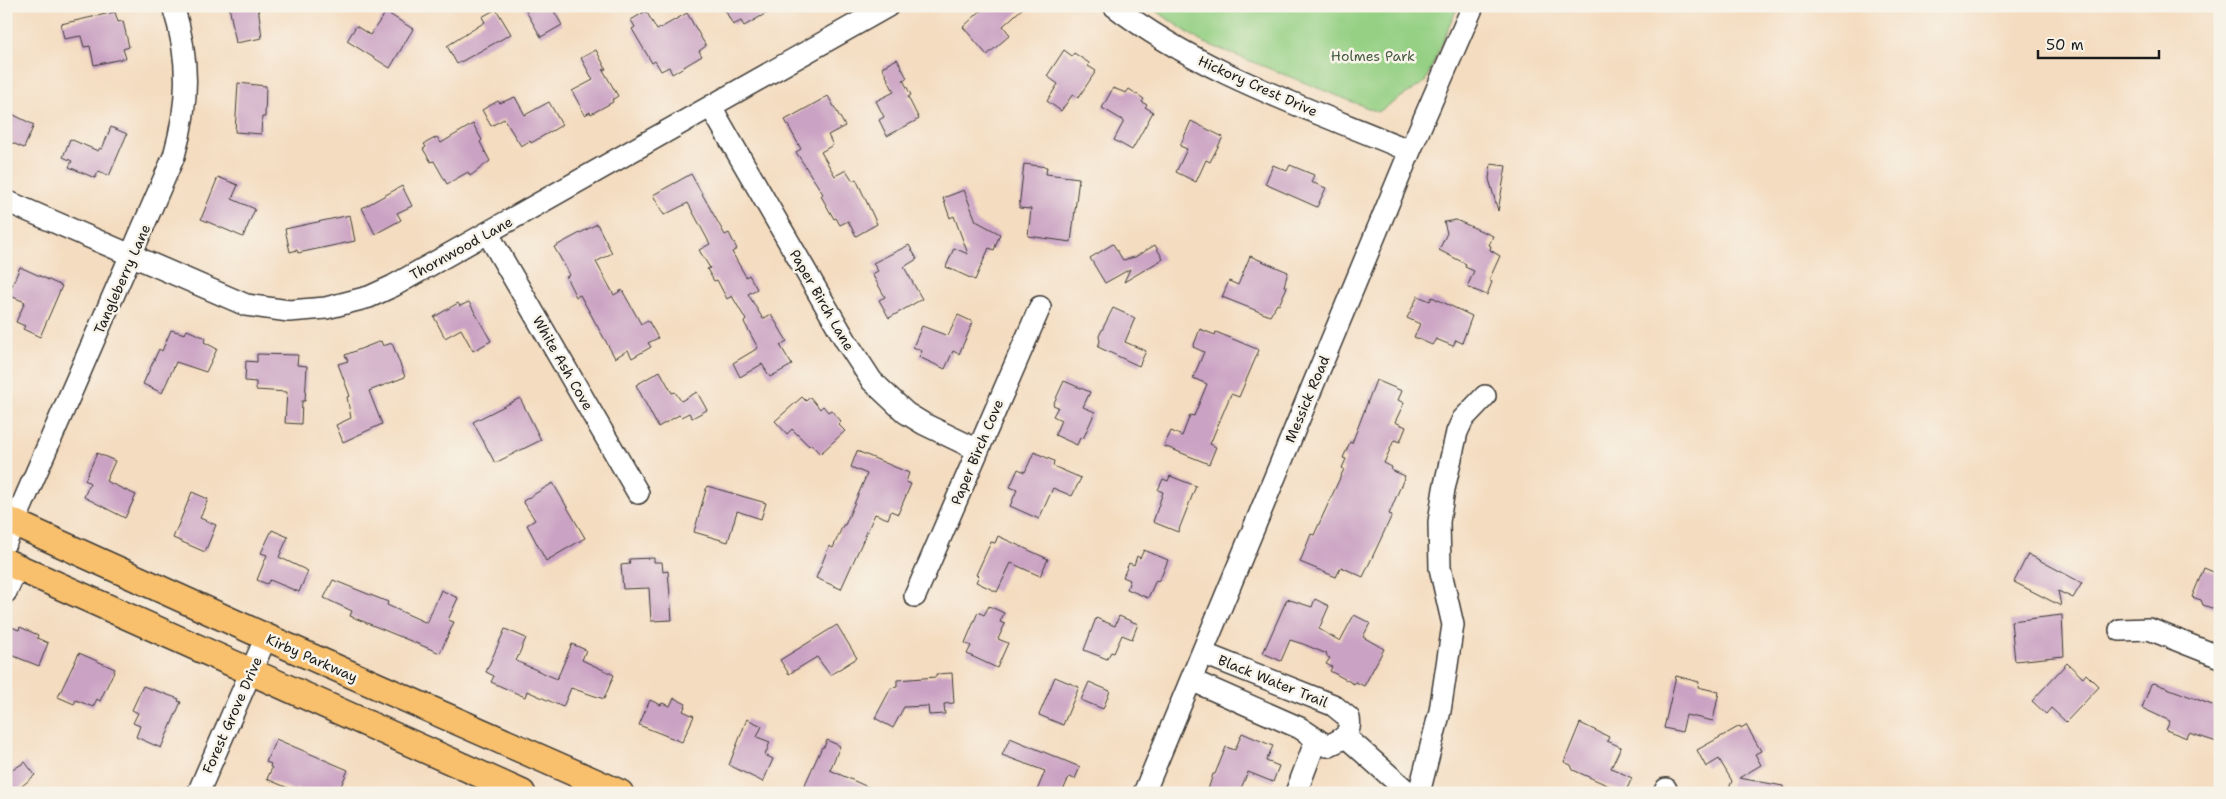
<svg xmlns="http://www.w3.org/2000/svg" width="2226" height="799" font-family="'Shantell Sans',sans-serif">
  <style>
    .green { fill: #95d084; stroke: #587650 }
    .building { fill: #caa2c3 }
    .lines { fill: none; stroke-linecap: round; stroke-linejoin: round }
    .minor-casing { stroke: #3c3935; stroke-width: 24 }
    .major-casing { stroke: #3c3935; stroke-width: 29 }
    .minor { stroke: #fff; stroke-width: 21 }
    .major { stroke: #f8bf6c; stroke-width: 26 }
    .labels { text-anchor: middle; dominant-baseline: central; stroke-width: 5; stroke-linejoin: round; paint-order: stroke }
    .park-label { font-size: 14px; fill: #465b40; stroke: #f7f3e8 }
    .street-label { font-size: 14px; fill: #1c1c1c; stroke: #f7f3e8 }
  </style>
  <rect width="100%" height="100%" fill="#f7f3e8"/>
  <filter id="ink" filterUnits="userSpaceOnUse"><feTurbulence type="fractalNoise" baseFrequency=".02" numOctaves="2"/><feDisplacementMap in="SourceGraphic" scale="10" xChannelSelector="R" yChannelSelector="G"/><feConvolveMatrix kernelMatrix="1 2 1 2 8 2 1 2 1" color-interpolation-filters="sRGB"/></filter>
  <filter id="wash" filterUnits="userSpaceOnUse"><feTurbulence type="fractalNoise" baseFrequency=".0096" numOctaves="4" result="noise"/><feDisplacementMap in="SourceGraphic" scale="20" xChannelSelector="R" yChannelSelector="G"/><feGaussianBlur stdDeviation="1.12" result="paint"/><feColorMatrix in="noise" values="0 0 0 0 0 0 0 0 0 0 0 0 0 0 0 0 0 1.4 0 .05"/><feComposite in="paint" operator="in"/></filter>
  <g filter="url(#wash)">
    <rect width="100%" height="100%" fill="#f4dcc0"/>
    <!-- green -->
    <path class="green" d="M1149,6H1458L1425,82L1378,112L1200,41Z"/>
    <g id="blocks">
      <!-- building -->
      <path class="building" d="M229,6H258L262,38L236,43Z
        M523,6H551L562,25L541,37Z
        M723,6H779L744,26L741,21L733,25Z
        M986,6H1025L1003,26L1010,35L987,55L963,27Z
        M496,9L511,34L457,64L447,46L485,22L482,17Z
        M646,11L657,30L687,13L706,46L699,51L702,56L672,74L669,67L661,71L655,61L652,63L632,29L635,27L631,20Z
        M115,12L118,22L123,21L129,47L123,49L126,58L94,65L90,46L84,47L81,36L64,39L61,24Z
        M386,12L413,29L390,68L347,41L356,26L370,35Z
        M596,50L606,69L603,70L618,96L612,100L613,102L591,114L590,112L585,115L572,91L593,80L581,58Z
        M1064,50L1072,56L1074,53L1089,63L1088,66L1096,71L1078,98L1073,94L1061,111L1047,101L1058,84L1047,76Z
        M897,59L907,78L903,80L911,95L908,97L919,119L887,136L879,120L884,117L876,101L894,92L882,67Z
        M238,83L266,86L265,117H262L261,134L235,132Z
        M1113,88L1126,93L1129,89L1144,99L1142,102L1147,105L1145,107L1153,112L1132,150L1114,140L1124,121L1102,108Z
        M828,96L845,126L828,135L833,145L821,152L835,176L846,170L853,181L856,179L877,224L856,236L848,221L840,225L836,218L834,219L821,196L823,194L796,152L801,149L785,120Z
        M515,97L525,115L549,102L562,125L531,143L530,141L521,146L504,119L491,126L482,110L498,101L500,103Z
        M6,111L34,125L24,148L10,142L6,150Z
        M1191,121L1223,137L1210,162L1206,160L1196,182L1176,172L1187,149L1180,146Z
        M473,124L482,140L480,142L490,161L470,176L468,172L447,184L434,161L431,162L423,149L426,147L424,144L437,137L441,143Z
        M111,127L127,134L109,176L99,171L95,178L69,167L72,161L63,157L70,139L98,151L100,148L102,149Z
        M1024,164L1047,167L1046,174L1079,178L1071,242L1028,236L1031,209L1019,208Z
        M1491,164L1506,166L1498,211L1489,179Z
        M1273,165L1287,171L1290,165L1314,175L1311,182L1326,188L1317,207L1265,184Z
        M691,174L725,235L729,233L737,249L732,252L746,277L749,275L757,289L748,294L763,319L771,314L787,341L780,345L792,365L770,377L762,364L740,377L733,363L758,348L744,322L746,320L732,296L727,299L717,280L714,281L707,269L710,268L699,250L710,244L688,203L664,215L653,195Z
        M218,177L238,185L232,199L255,209L243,237L201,219Z
        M402,186L412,206L397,213L401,220L375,234L362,208Z
        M964,190L976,221L1000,234L994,250L989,248L975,280L946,267L954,248L968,254L954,216L950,218L943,198Z
        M350,215L355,241L298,253L297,250L290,252L285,229Z
        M1456,220L1493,236L1489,245L1491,246L1490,250L1500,256L1489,280L1492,282L1487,295L1467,287L1474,271L1465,267L1466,264L1439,250L1447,233L1444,222Z
        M597,224L612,253L596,262L614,295L622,290L641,324L648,320L658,338L648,343L651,347L632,358L628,350L615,358L580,295L576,297L566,277L570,275L554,247Z
        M1113,244L1123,260L1135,257L1155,245L1163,259L1124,282L1130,269L1105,283L1090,258Z
        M909,245L917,259L904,267L922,299L889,318L879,300L885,297L872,274L878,271L873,263Z
        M1250,256L1288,272L1284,286L1287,287L1279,305L1277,304L1270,316L1222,297L1229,281L1238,285Z
        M20,267L62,286L40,337L23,329L25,326L16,322L25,302L8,295Z
        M1418,296L1430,301L1432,297L1472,316L1462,343L1456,340L1453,346L1436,339L1432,345L1414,337L1420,324L1407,318Z
        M469,302L491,341L473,351L461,329L445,338L434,317L458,303L460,306Z
        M1113,308L1135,318L1125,342L1146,351L1139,366L1098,347L1100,341L1099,336Z
        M958,315L973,322L959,354L953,351L945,369L919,357L922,351L913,347L922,326L948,336Z
        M1200,329L1215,335L1216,332L1259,350L1239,397L1231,394L1210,444L1216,447L1209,464L1164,446L1171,431L1182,436L1190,415L1194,416L1207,384L1193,378L1204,352L1193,347Z
        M171,330L185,334L187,330L206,338L204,342L217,349L206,372L176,362L162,393L143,384L159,349L162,351Z
        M381,341L383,346L392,343L405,377L369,391L382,424L343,442L336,425L351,418L347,397L350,396L338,364L348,361L345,355Z
        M257,354L298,355L297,365L307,366L305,401H302L301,424L285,423L287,392L256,390V382L245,381L246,361L257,362Z
        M660,371L672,393L675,392L681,401L697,392L707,410L692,418L689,413L681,417L679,415L658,427L636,385Z
        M1376,380L1402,391L1398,400L1404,403L1395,422L1406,427L1400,442L1394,440L1384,463L1392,467L1391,470L1405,476L1389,514L1392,515L1363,577L1341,567L1336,577L1300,562L1311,534L1314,535L1344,469L1342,468L1346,459L1343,458L1350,442L1352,443Z
        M1064,381L1090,392L1083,407L1095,412L1083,439L1080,438L1077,445L1055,435L1061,420L1053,416L1058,407L1053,405Z
        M802,397L806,401L810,397L820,409L823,406L828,412L831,410L841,421L838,424L845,431L820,454L811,444L809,446L792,429L787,434L775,421Z
        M520,398L541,440L495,463L473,422Z
        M857,451L909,473L906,482L911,484L898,514L891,511L888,519L875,514L841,589L816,578L829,546L833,548L843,525H845L867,474L851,467Z
        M1034,452L1054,461L1053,466L1081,478L1072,496L1053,488L1039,519L1010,506L1017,490L1010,487L1018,469L1025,472Z
        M97,453L115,461L106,481L136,495L125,518L84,497L90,483L85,480Z
        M1170,476L1196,486L1178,532L1153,522L1163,492L1158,490L1163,479L1168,481Z
        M553,483L585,538L546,561L527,525L535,520L523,501Z
        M707,486L766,503L761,519L737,511L728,542L694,532Z
        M192,492L208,499L200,518L216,525L205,552L173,538Z
        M272,530L288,537L279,557L308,571L299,592L270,580L267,584L257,580L267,555L261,553Z
        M998,536L1048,559L1040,576L1011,563L997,592L976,582L979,576L976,575L991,542L995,543Z
        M1144,550L1168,560L1162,575L1158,581L1156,580L1148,598L1127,589L1130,580L1123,577L1129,563L1134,565L1137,556L1140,558Z
        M2028,554L2082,583L2073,598L2058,591L2061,606L2014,582Z
        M654,558V562H662L663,572L668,571L672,620L651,621L649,588L623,589L621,565L630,564L629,559Z
        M2204,568L2218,574L2215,584L2220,586V611L2203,605L2201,600L2192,597Z
        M333,580L388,602L387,605L427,623L441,590L458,598L448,620L454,622L440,653L350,616L352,611L324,598Z
        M1287,599L1312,607L1315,599L1329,606L1319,629L1340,641L1354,615L1370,623L1363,637L1384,649L1364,686L1356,682L1354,684L1330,671L1332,667L1326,664L1330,658L1326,656L1327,654L1303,644L1290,640L1281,661L1263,653Z
        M989,606L1004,613L1000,622L1005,624L998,639L1008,643L997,668L967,654L971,646L965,643L978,612L984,615Z
        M2062,615L2064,656L2015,661L2011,621Z
        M1119,616L1138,624L1132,639L1122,635L1114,653L1111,652L1107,659L1084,650L1096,618L1115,626Z
        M6,625L19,630L20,627L38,635L37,638L48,643L39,666L6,653Z
        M837,625L857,658L830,675L817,657L789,674L780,660Z
        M505,629L526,638L516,661L557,679L572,644L586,650L582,660L614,675L604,699L571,688L563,707L527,691L525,697L491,682L494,676L486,672Z
        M79,653L115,669L100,701L97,699L93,707L76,700L74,704L58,697Z
        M2067,663L2083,678L2086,674L2099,687L2066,722L2051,708L2046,714L2032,701Z
        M952,673L954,703L944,704L945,714L929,715L928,706L904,707L893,728L875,718L891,688L897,687V680L936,677V674Z
        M1676,676L1699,682L1698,687L1719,692L1713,721L1686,715L1682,732L1664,728Z
        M1055,677L1079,687L1063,725L1039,715Z
        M1089,682L1110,691L1103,709L1081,700Z
        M2154,683L2220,708V743L2189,733L2187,738L2166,730L2170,721L2142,708L2151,684Z
        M143,686L179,699L178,701L181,702L161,748L136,737L140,726L133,723L138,713L132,710Z
        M674,698L686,704L683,711L694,716L682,742L639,725L650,700L661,705L662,703L670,706Z
        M747,719L762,726L757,737L770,742L765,755L773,759L763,782L729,765Z
        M1580,723L1609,737L1607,741L1621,747L1611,768L1632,778L1625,793L1573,770L1571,765L1564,762Z
        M1746,725L1761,751L1755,754L1761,765L1739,778L1783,786V793H1727L1732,781L1719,759L1706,767L1697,750L1740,726L1741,728Z
        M1242,733L1273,746L1266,761L1279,766L1273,782L1248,772L1239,793H1207L1213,774H1215L1226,747L1235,750Z
        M1010,738L1080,767L1075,779L1069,777L1062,793H1036L1045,771L1002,755Z
        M276,739L348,770L338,793H319L310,789L308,793L296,788L295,791L267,779L272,768L270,767L271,764L266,762Z
        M827,740L840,746L830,770L881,793H801L822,747H824Z
        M25,762L35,775L14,793H6V774Z"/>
    </g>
  </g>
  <g filter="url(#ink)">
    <use href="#blocks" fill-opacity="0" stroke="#3c3935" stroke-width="1"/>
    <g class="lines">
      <!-- minor casing -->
      <g class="minor-casing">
        <path id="minor" d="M1114,6C1201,73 1310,109 1410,151
          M711,107L846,341L872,381L906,413L924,424L978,450
          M6,201L246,305L289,311L326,308L369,297L393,286L888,6
          M488,234L638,493
          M6,542L174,156C189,103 190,59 173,6
          M6,592L17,568
          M915,596L1040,307
          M2120,630L2149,629L2220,657
          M1191,680L1300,728L1327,746C1342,740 1352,735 1349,718L1333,705L1202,653
          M1346,737L1409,793
          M198,793L266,637
          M1144,793L1410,151L1473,6
          M1296,793L1316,740
          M1419,793L1440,711L1453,625L1440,568L1439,522L1444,489L1457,432L1463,419L1485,396
          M1664,793L1666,789"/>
      </g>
      <!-- major casing -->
      <g class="major-casing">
        <path id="major" d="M6,519L266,637L620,793
          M6,562L522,793"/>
      </g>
      <!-- minor -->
      <use href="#minor" class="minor"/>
      <!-- major -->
      <use href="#major" class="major"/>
    </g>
  </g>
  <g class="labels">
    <!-- park labels -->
    <g class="park-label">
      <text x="1373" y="56">Holmes Park</text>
    </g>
    <!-- street labels -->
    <g class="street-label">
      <text transform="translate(1258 86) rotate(24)">Hickory Crest Drive</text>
      <text transform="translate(461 248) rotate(-29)">Thornwood Lane</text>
      <text transform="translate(122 279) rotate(-66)">Tangleberry Lane</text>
      <text transform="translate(822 300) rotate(60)">Paper Birch Lane</text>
      <text transform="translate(563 363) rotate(60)">White Ash Cove</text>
      <text transform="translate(1307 399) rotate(-67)">Messick Road</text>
      <text transform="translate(977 452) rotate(-67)">Paper Birch Cove</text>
      <text transform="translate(312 658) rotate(24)">Kirby Parkway</text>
      <text transform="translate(1273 681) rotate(22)">Black Water Trail</text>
      <text transform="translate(232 715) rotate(-66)">Forest Grove Drive</text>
    </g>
  </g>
  <!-- margin -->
  <rect width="2226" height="799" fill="none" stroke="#f7f3e8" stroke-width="25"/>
  <!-- scale -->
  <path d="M2038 50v8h121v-8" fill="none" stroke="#1c1c1c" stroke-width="2.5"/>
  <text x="2046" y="50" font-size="15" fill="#1c1c1c" stroke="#f7f3e8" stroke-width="4" paint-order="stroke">50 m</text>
</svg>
